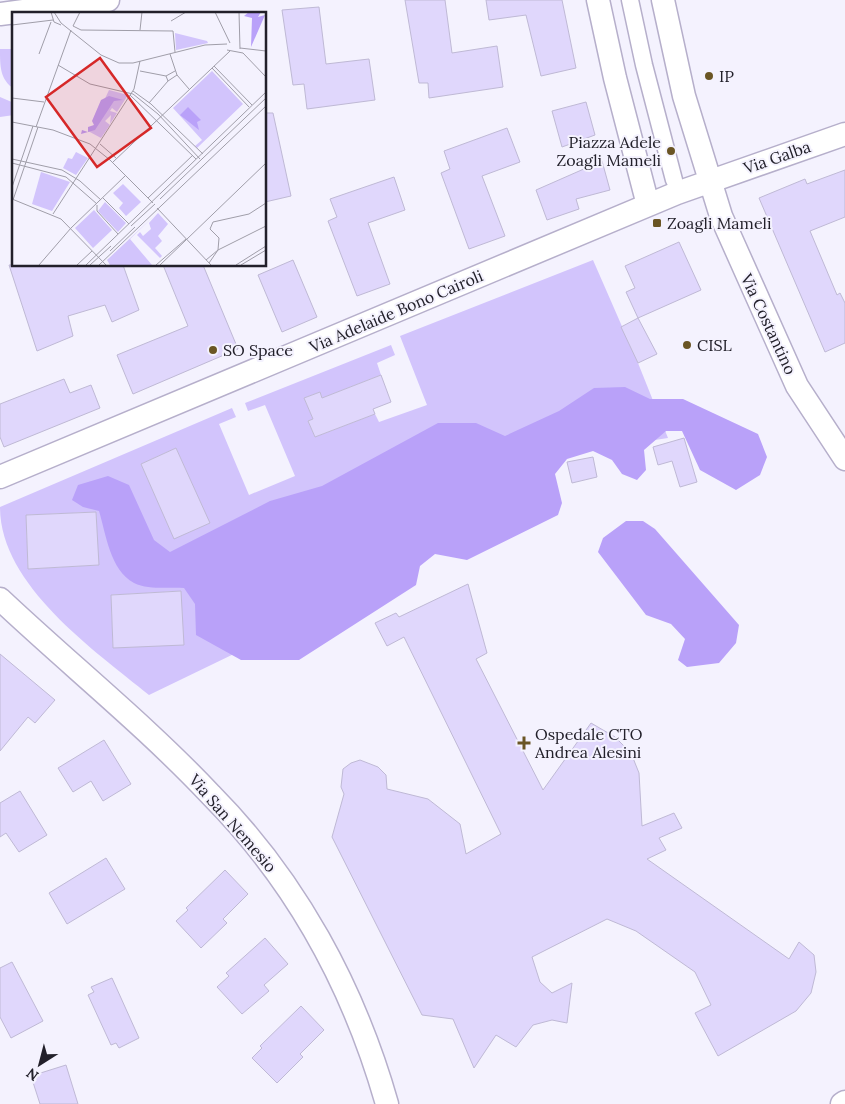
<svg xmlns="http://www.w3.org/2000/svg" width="845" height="1104" font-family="Lora,serif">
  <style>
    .green { fill: #d2c4fc; fill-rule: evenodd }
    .forest { fill: #b9a1f9 }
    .building { fill: #e0d7fc; stroke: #bfb9d5 }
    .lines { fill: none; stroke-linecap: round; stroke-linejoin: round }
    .pedestrian-casing { stroke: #b6afcb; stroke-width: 19 }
    .minor-casing { stroke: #b6afcb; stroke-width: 25 }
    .pedestrian { stroke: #fff; stroke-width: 16 }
    .minor { stroke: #fff; stroke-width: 22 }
    .poi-dot { fill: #6a5524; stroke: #f4f2fe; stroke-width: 2 }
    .labels { text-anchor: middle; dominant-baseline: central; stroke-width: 4; stroke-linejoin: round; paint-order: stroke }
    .poi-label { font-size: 16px; fill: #22202a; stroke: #f4f2fe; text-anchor: start }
    .street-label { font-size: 16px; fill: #22202a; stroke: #f4f2fe }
    .inset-road { fill: none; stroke: #a09ea9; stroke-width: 1 }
    .view { fill: #d62828; fill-opacity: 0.15; stroke: #d62828; stroke-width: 2.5 }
    .inset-edge { fill: none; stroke: #22202a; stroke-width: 2.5 }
  </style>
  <rect width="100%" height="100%" fill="#f4f2fe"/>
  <!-- green -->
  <path class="green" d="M0,49H12L14,89C0,79 0,67 0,49Z
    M0,97L14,103V115L0,117Z
    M593,260L638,363L668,438L456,470L312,616L149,695C94,650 0,585 0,507L232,408L236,417L219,424L249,495L295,476L265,405L248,411L245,403L391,345L395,355L377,363L381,375L322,398L320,392L304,398L313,419L308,421L315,437L375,414L379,422L427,405L400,336ZM176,448L209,523L174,538L141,464ZM96,512L98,565L28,569L26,515ZM181,591L113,648L111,595Z"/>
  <!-- forest -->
  <path class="forest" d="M625,387L650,399H683L758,434L767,457L760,475L736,490L700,470L682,431H666L644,450L646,470L637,480L622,474L612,460L593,451L567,459L555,474L562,503L558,515L467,560L435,554L420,566L416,585L299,660H241L196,635L195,604L184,588C168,587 148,590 134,583C110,570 106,534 99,511L83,507L72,500L78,485L108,476L129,485L154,540L170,552L270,501L322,486L438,423H476L505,436L559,411L594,388Z
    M626,521H643L655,529L739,625L736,643L719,663L687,667L678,660L685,639L671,624L646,615L598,552L603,538Z"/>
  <!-- building -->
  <path class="building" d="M405,0H445L452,53L497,46L503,87L429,98L428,83H419Z
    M486,0H562L576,68L541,76L526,15L489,20Z
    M319,7L326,64L369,59L375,100L307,109L304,84L293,85L282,10Z
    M586,102L595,135L562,147L552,111Z
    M265,113H273L291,196L265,202Z
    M507,128L520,162L482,176L505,236L469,249L441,173L450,169L444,151Z
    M602,161L610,190L576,199L579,209L547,220L536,190Z
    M845,170V217L810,231L837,295L840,293L845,303V343L825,352L759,198L805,179L807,184Z
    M394,177L405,210L368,223L390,284L357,296L328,221L337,217L330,199Z
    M679,242L701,290L638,318L626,292L635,288L625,266Z
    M293,260L317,317L282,332L258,275Z
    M9,265H123L139,310L112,322L105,305L68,316L73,336L37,351Z
    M163,265H203L238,349L133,394L117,355L188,326Z
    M638,318L657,354L638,363L621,327Z
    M381,375L391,402L373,409L375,414L315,437L308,421L313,419L304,398L320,392L322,398Z
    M64,379L70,393L91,385L100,408L4,447L0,437V404Z
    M684,438L697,482L680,487L672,461L658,465L653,447Z
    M176,448L210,523L174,539L141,464Z
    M593,457L597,477L572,483L567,462Z
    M96,512L99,565L28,569L26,515Z
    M468,584L487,653L476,659L543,790L591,723L615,737L631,753L639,773L642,826L674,813L682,828L659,838L666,850L647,859L789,959L799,942L814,955L816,972L811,993L796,1011L718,1056L695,1013L711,1005L695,972L636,931L607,919L532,957L540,982L552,993L572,983L567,1023L552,1020L533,1025L516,1047L496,1035L474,1068L453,1019L422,1015L332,837L344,794L341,787L343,769L351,763L360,760L378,767L386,775L387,789L428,799L460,824L466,854L501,834L404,637L387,646L375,623L396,613L399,617Z
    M181,591L184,645L113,648L111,595Z
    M0,654L55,700L35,723L28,717L0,751Z
    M104,740L131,784L103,801L91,781L73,792L58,768Z
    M20,791L47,835L19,852L6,833L0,837V803Z
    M106,858L125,889L67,924L49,893Z
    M225,870L248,894L223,919L227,923L201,948L176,921L188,910L186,908Z
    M265,938L288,964L264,985L269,991L242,1014L217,987L229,976L226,973Z
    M12,962L43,1021L11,1038L0,1017V968Z
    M112,978L139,1038L119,1048L116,1043L111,1045L88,995L94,992L91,987Z
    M301,1006L324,1030L300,1054L303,1057L277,1083L252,1058L262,1048L260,1046Z
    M66,1065L78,1104H40L31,1076Z"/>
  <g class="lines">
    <!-- pedestrian casing -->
    <g class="pedestrian-casing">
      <path id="pedestrian" d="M630,0L644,65L674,180"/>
    </g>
    <!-- minor casing -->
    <g class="minor-casing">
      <path id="minor" d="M598,0L615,78L648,205
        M663,0L684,96L721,216L797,386L845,459
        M0,14L108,0
        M0,477L677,193L845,134
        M0,599C70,665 145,725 211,795C296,881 354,988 387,1104
        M842,1104L845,1102"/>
    </g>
    <!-- pedestrian -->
    <use href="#pedestrian" class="pedestrian"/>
    <!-- minor -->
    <use href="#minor" class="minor"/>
  </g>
  <!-- markers -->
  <g class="poi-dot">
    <circle cx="709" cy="76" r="5"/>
    <circle cx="671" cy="151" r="5"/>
    <rect x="652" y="218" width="10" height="10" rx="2.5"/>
    <circle cx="687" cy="345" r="5"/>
    <circle cx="213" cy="350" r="5"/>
    <path d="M521.5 735.5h5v5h5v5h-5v5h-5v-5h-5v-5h5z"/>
  </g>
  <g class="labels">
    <!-- poi labels -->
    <g class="poi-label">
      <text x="719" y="76">IP</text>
      <text x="661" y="142" text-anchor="end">Piazza Adele<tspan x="661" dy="18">Zoagli Mameli</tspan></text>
      <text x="667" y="223">Zoagli Mameli</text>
      <text x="697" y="345">CISL</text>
      <text x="223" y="350">SO Space</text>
      <text x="535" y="734">Ospedale CTO<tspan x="535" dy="18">Andrea Alesini</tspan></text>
    </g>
    <!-- street labels -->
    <g class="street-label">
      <text transform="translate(777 157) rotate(-19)">Via Galba</text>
      <text transform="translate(396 311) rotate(-23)">Via Adelaide Bono Cairoli</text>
      <text transform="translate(769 324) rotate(65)">Via Costantino</text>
      <text transform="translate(233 823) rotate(49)">Via San Nemesio</text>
    </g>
  </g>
  <!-- overview -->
  <g transform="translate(12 12)">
    <rect width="254" height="254" fill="#f4f2fe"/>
    <path d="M163,21L195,29L196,31L164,38ZM200,59L231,92L185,136L183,134L190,128L161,96ZM97,78L116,83L105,100L100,96L98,99L105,101L98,112L99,103L93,109L98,113L89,126L76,119L88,107L91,91ZM64,140L76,146L64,163L51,156L56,146L60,147ZM29,160L58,170L40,199L20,192ZM111,172L129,190L114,204L107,196L111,191L101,181ZM93,190L114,211L106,220L86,199ZM82,198L100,218L81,236L63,216ZM146,201L156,212L146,224L150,229L143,236L150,244L148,246L125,223L128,220L131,224L139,217L137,211ZM143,203L118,227L140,253H98L95,248Z" fill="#d2c4fc"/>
    <path d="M237,0H249L246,5L253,3L239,35L240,6L232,4ZM97,84L111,88L102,89L83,118L69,122L70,118L76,120V115L82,113L80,109L89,88ZM176,95L189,108L185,110L187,118L168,103Z" fill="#b9a1f9"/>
    <path class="inset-road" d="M39,0L42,10L49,13M42,0L49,11L89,43L107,51H121L193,33L215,32M68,0L61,14L69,18L161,19L163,40M203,0L218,31M227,0L228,37M159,9L174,0M0,13L41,8M128,18L130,0M228,36L254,39M215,38L231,41L254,65M27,42L39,10M158,42L165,63L177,77M46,53L78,72L121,82L146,102L188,147M202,54L240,93M200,56L237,95M128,59L154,64M163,59L154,64L156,69L165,63M121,79L139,92L191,142M118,83L184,147M0,86L32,90M137,91L156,69M0,110L41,118L78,132L98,148L141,191M24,115L59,18M88,132L104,146M0,147L50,158L68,169L89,188M101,150L218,39M0,151L54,165L85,192M0,175L21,114M91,186L117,212M136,186L181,143M0,187L49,207L94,253M148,187L254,86M1,188L26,115M85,193V199L106,222M145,196L199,253M41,202L122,77L128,49M201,210L198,217L207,226L206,238L254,214M201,210L237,202L254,191M119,214L143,192M98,239L123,215M194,248L206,238L197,251M27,253L59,216L113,164M65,253L80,239M74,253L254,80M78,253L99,234M87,253L254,94M144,253L174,227M148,253L254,151M224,253L254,234M229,253L254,238"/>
    <path class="view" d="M88,46L139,116L85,155L34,85Z"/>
    <rect width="254" height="254" class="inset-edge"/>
  </g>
  <!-- north arrow -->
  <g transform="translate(40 1064) rotate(216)" stroke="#f4f2fe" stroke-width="4" paint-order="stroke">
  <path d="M0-4L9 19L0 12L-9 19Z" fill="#22202a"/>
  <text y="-8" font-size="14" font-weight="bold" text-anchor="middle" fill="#22202a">N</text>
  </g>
</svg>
